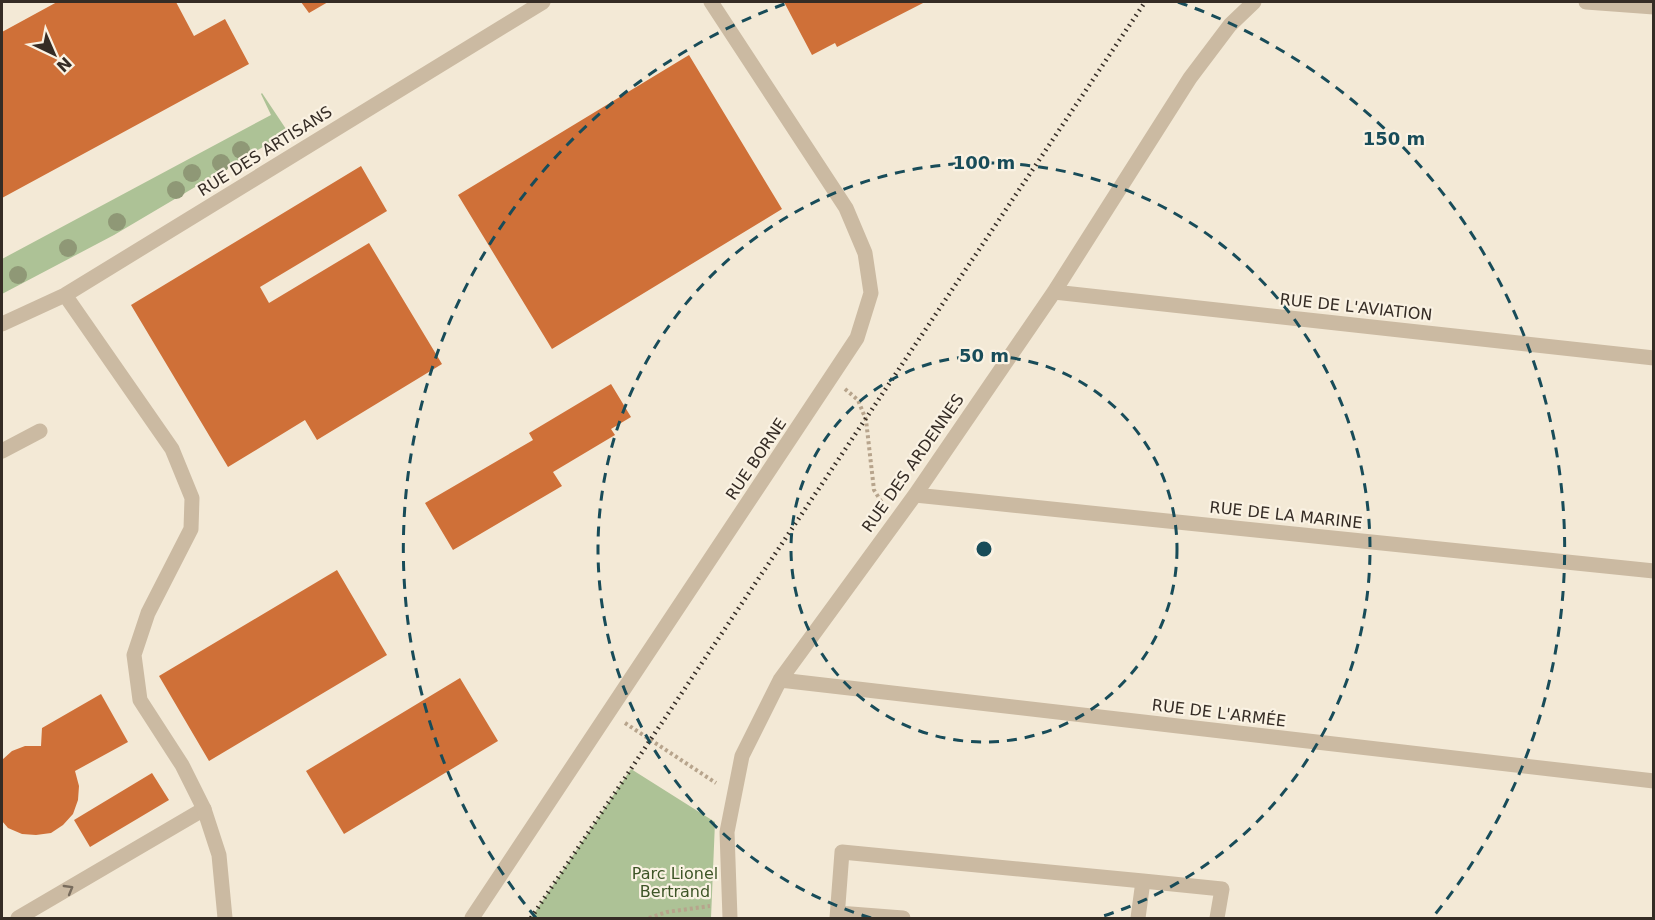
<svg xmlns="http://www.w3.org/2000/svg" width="1655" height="920" font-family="'DejaVu Sans',sans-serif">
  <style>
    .green { fill: #adc296 }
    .building { fill: #cf7038 }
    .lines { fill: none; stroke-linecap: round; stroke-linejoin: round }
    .path { stroke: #b7a48c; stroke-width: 4; stroke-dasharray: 3 3; stroke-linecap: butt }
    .service { stroke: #cbbaa2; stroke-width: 15 }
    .minor { stroke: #cbbaa2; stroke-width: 15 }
    .rail { stroke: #352c25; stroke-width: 4.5; stroke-dasharray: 1.5 4.5; stroke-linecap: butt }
    .tree { fill: #8f9876 }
    .oneway { stroke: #786c5d }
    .ring { fill: none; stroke: #184c59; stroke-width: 3; stroke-dasharray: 10 8 }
    .labels { text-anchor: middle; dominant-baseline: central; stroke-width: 4.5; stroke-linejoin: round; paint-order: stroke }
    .street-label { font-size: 16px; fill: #352c25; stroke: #faf2e3 }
    .park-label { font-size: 16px; fill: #3e5527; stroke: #faf2e3 }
    .centre { fill: #184c59; stroke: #faf2e3; stroke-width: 3 }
    .ring-label { font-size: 18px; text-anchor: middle; font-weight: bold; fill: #184c59; stroke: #faf2e3; stroke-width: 4.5; stroke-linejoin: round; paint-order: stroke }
  </style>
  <rect width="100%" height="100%" fill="#f3e9d6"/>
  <!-- green -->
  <path class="green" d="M262,93L288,132L114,235L2,294V259L271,115L261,94Z
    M631,769L715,822L711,918H531Z"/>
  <!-- building -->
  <path class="building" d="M57,2H176L194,36L225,19L249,64L2,198V32Z
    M301,2H328L309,13Z
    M784,2H925L837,47L835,43L812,55Z
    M689,55L782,209L552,349L458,195Z
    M361,166L387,211L260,287L269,303L369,243L442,364L317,440L305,420L228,467L131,305Z
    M611,384L631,417L611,429L615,435L553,472L562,486L453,550L425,503L533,440L529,433Z
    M337,570L387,655L209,761L159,676Z
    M460,678L498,741L344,834L306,771Z
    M101,694L128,742L75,771L79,786L78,800L73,814L63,825L51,833L36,835L22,834L8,828L2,821V760L12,751L25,746H41L42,728Z
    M152,773L169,800L90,847L74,820Z"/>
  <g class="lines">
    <!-- path -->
    <path class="path" d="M845,389L858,400L866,420L874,490L884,506
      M625,723L716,783
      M649,918L667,912L710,906"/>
    <!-- service -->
    <path class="service" d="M2,451L40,431
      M1143,881L1222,889L1217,918
      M838,913L903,918
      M18,918L204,809
      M837,918L842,852L1143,881L1138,918"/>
    <!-- minor -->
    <path class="minor" d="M1586,2L1654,7
      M1054,292L1654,358
      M65,295L172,449L192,498L191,529L148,613L134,655L140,700L182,765L204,809L219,855L225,918
      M2,324L65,295L543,2
      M915,495L1654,571
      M780,680L1654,781
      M472,918L857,338L871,293L865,253L846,208L711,2
      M730,918L727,832L742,756L780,680L915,495L1054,292L1190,78L1230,25L1254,2"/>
    <!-- rail -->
    <path class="rail" d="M531,918L1145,2"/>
  </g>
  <!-- trees -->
  <g class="tree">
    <circle cx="241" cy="150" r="9"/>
    <circle cx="221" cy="163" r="9"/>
    <circle cx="192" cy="173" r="9"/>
    <circle cx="176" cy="190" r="9"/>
    <circle cx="117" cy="222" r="9"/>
    <circle cx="68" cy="248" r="9"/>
    <circle cx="18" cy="275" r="9"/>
  </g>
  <!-- one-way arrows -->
  <defs><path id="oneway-chevron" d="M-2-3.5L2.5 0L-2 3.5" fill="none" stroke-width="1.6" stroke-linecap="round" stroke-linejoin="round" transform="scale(1.5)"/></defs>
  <use class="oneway" href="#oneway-chevron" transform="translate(69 889) rotate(-30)"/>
  <!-- distance rings -->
  <g class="ring">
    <circle cx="984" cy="549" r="193"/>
    <path d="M871 918A386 386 0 1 1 1097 918"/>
    <path d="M536 918A580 580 0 0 1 790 2M1178 2A580 580 0 0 1 1432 918"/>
  </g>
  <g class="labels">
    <!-- street labels -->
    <g class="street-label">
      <text transform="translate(265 151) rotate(-32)">RUE DES ARTISANS</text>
      <text transform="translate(1356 307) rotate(6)">RUE DE L'AVIATION</text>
      <text transform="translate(756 459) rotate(-56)">RUE BORNE</text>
      <text transform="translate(913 463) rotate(-55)">RUE DES ARDENNES</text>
      <text transform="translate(1286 515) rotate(6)">RUE DE LA MARINE</text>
      <text transform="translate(1219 713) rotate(7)">RUE DE L'ARMÉE</text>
    </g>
    <!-- park labels -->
    <g class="park-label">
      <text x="675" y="873">Parc Lionel<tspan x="675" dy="18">Bertrand</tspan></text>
    </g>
  </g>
  <circle cx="984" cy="549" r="9" class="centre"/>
  <g class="ring-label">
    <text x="1394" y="145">150 m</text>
    <text x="984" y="169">100 m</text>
    <text x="984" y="362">50 m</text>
  </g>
  <!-- border -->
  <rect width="1655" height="920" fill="none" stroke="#352c25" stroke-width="6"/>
  <!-- north arrow -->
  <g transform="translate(54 54) rotate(136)" stroke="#faf2e3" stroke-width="4.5" paint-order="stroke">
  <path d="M0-4.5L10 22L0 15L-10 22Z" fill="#352c25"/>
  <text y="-9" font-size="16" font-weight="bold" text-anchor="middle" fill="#352c25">N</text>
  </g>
</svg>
